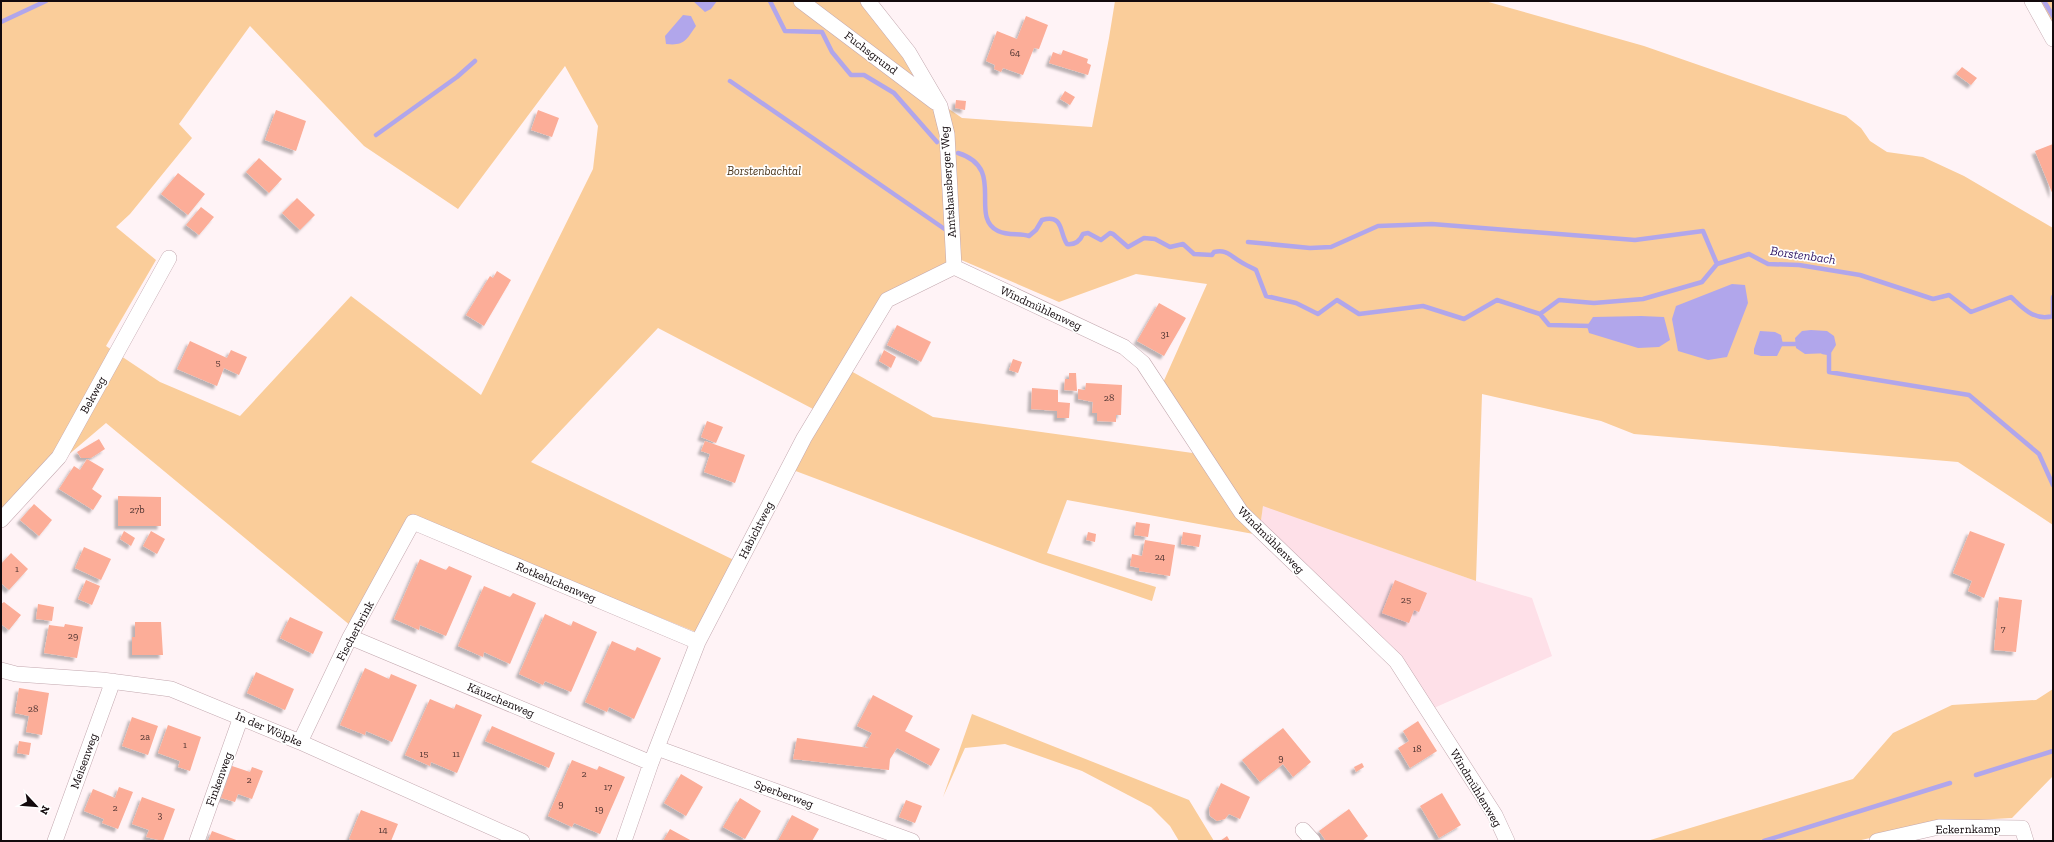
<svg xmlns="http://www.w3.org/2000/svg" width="2054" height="842" font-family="'Zilla Slab',serif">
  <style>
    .built { fill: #fee0e8 }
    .green { fill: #facd9a; fill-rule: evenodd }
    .water { fill: #b1a6eb }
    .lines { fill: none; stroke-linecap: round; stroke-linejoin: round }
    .stream { stroke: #b1a6eb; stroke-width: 4.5 }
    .building { fill: #fcad98; filter: url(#shadow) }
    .minor-casing { stroke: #c3a8af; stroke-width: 16 }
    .minor { stroke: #fff; stroke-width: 15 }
    .labels { text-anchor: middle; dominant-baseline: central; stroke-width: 3.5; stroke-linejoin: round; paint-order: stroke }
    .number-label { font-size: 10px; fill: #4d3330 }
    .street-label { font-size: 12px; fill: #130a0d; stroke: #fff }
    .park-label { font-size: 12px; font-style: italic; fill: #4a3419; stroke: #fff }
    .water-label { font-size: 13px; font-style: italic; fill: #311867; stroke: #fff }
  </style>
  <defs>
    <filter id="shadow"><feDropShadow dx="-3.5" dy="3.5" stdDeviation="1" flood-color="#0004"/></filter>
  </defs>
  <rect width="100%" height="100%" fill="#fff3f6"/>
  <!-- built -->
  <path class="built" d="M1263,505L1476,581L1532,598L1552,656L1427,711L1392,663L1259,535Z"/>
  <!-- green -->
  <path class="green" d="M1,1H862L936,100L962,118L1092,127L1109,38L1115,1H1485L1644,46L1846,116L1861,128L1870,141L1887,152L1923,157L1964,176L2053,228V525L1958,462L1634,434L1601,421L1482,394L1476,581L1263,506L1259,535L1067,500L1047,553L1156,587L1152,601L1040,563L785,467L815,410L658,328L531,462L736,561L698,633L414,517L351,626L106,423L1,512ZM250,26L364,146L458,209L565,66L598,126L593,169L481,395L351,296L240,416L160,382L106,346L156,260L116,227L130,214L192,138L179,124ZM959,259L1059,302L1136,274L1207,284L1162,385L1207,455L933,417L842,366L882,294Z
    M2029,1H2053V43Z
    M2053,689V776L2012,818L1940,822L1857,841H1647L1853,779L1893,733L1952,705L2036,700Z
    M972,714L1189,800L1214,841H1179L1170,826L1151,807L1082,771L1005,744L965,748L943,797Z"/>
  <!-- water -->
  <path class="water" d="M693,1H717L711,9L705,12Z
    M683,15L691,16L696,26C686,40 685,46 666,44L665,36Z
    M1732,284L1745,285L1748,303L1727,357L1708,360L1678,351L1672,319L1676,306Z
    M1641,316L1664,317L1670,340L1659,347L1638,348L1589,333L1587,326L1593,317Z
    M1811,330L1827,331L1834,336L1836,345L1831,353L1805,354L1796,348L1795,338L1802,331Z
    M1760,331L1775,332L1781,335L1783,344L1777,356H1761L1754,354V349Z"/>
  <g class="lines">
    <!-- stream -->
    <path class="stream" d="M770,1L785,31L822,32L832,52L851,75H864L894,93L937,142
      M2044,1L2053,16
      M1,22L46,1
      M730,81L946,230
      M376,135L457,77L475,61
      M958,153C1007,168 968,216 998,231C1008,236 1020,233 1029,236L1036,230L1042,220C1064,214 1059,232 1067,244C1075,245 1080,241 1083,234L1088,233L1101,240L1110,233L1113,234L1128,247L1144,238L1155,239L1170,247L1183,244L1194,254L1212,255L1214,252C1227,249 1230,256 1241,262C1245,265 1251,267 1256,270L1266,296L1296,303L1318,314L1337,300L1359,314L1423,306L1464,319L1497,300L1540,314L1559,300L1594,303L1643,299L1702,282L1717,264L1749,254L1768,264L1799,265L1860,275L1933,299L1949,295L1971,312L2011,297C2024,309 2034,321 2053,316V297
      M1248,242L1310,248L1331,247L1378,226L1432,224L1635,240L1703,231L1717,264
      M1540,314L1549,325L1591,326
      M1777,344H1799
      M1823,352L1829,353V372L1969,395L2039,454L2053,485
      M1976,775L2053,751
      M1764,841L1950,783"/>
  </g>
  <!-- building -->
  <path class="building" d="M1026,16L1048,25L1039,49L1034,48L1023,75L1003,68L1001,72L994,69L995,65L986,61L997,31L1017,39Z
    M1063,50L1088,59L1087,63L1091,65L1088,75L1049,63L1053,52L1061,55Z
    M1962,67L1977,78L1971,85L1956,74Z
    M1065,91L1075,97L1070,105L1060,99Z
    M956,100L966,101L965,110L955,108Z
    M276,110L306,121L296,151L265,140Z
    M538,110L559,118L552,137L531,130Z
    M2053,144V195L2035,151Z
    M259,158L282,179L269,193L246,172Z
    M178,173L205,194L188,215L161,194Z
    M297,198L315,215L300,230L282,213Z
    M201,207L214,217L199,235L186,225Z
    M497,271L511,280L484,326L466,315L490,276L493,278Z
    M1159,303L1186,318L1164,356L1137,341Z
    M897,325L931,342L921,362L887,345Z
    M190,341L227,358L231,350L247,357L239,375L224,368L217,386L177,369Z
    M884,350L896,357L891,368L879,361Z
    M1013,359L1022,362L1018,373L1009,370Z
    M1069,373H1076L1077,391L1064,390L1065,379H1069Z
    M1086,383L1122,385L1121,415H1116V422L1097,421V413H1092L1093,402L1078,399V389L1085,390Z
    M1032,388L1058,390V402L1070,403L1069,418H1057V411L1031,409Z
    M707,421L723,427L716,443L701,437Z
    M99,439L105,449L91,458H81L77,452Z
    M705,441L745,455L735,483L704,472L710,454L701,451Z
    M87,459L104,469L92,489L102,496L93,510L59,489L74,466L80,470Z
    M118,496L161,497V526H118Z
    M34,504L52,520L39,536L20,520Z
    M1136,522L1150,524L1148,537L1134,535Z
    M124,531L135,538L131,546L120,539Z
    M151,531L165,539L157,554L143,546Z
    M1970,531L2005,544L1984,598L1968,591L1972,581L1953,573Z
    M1088,532L1096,534L1095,542L1086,540Z
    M1183,532L1201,535L1199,547L1181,544Z
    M1145,540L1175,545L1170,576L1139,571V568L1130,566L1132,554L1142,556Z
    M84,547L111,559L101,580L75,568Z
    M11,553L28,569L9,590L1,583V564Z
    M420,559L446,570L449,566L472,576L446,636L420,625L419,630L394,619Z
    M86,580L100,586L92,605L78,599Z
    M1395,580L1427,593L1419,612L1414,610L1409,623L1382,613Z
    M484,586L510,597L513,593L536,603L510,664L484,652L483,657L458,646Z
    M1999,597L2022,600L2016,652L1994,650Z
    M4,602L21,615L9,630L1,624V604Z
    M38,604L54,607L52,621L36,619Z
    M545,614L571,626L573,621L597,632L571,692L545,681L543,685L519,674Z
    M290,617L323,632L313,654L280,638Z
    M135,622H161L163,655H132V637H135Z
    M65,624L83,627L77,658L44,653L49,625L64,627Z
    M612,641L635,651L637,647L661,658L634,719L609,707L607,712L585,702Z
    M365,668L389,679L391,674L417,685L392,742L366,731L365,735L340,725Z
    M256,672L294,689L285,710L247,693Z
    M19,688L49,693L42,735L26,732L29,716L15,713Z
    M873,695L913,716L905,731L940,749L931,766L897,748L890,759L889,770L793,759L797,738L869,748L865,746L872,733L857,726Z
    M430,699L454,709L456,704L482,715L457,773L431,762L430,766L405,755Z
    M132,717L158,726L148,755L122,746Z
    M1418,721L1437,751L1410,768L1398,748L1409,741L1403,731Z
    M168,725L201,737L190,771L178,767L180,761L158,753Z
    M492,726L555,753L549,768L485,741Z
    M1283,728L1311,762L1293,777L1283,764L1260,782L1242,760Z
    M19,741L31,743L29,755L17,753Z
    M572,760L597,770L599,766L625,777L600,834L574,823L572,827L548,816Z
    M1362,763L1364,767L1356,772L1354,767Z
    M232,766L250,772L252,767L263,771L252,799L238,794L235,802L221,798Z
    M681,774L703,787L686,816L664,803Z
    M1221,783L1250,797L1240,819L1229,814L1225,819L1217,821L1210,816L1209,808Z
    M119,787L133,792L118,829L102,823L104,819L84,811L93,789L115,798Z
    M1442,793L1461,825L1439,838L1420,806Z
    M142,797L175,809L163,841L146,837L149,830L132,824Z
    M740,798L761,811L745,839L723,827Z
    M906,800L922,806L915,823L899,817Z
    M1349,809L1368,836L1362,841H1326L1319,831Z
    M361,810L398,824L391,841H355L349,839Z
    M792,815L819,829L812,841H778Z
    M670,829L692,841H663Z
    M212,831L239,841H208Z
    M1227,836L1230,841H1220Z"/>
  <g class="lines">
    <!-- minor casing -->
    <g class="minor-casing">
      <path id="minor" d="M801,1L935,102
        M868,1L909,53L940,106L947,134L954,267
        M2032,1L2053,39
        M954,267L1124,347L1143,363L1241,512L1396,661L1495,815L1507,841
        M1,520L59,457L169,258
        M350,637L651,763
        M1,670L16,674L102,680L171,689L300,742L522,841
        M300,742L350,637L413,522L698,642
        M657,748L912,841
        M1303,830L1313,841
        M55,841L113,681
        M197,841L241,717
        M624,841L651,763L698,642L804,438L887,300L954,267
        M1877,841L1939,827L2022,828L2026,841"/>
    </g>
    <!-- minor -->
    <use href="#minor" class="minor"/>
  </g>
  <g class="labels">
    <!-- number labels -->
    <g class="number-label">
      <text x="1015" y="53">64</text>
      <text x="1165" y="334">31</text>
      <text x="218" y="363">5</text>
      <text x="1109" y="398">28</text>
      <text x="137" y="510">27b</text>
      <text x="1160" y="557">24</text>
      <text x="17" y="569">1</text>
      <text x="1406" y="600">25</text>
      <text x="2003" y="629">7</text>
      <text x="73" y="636">29</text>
      <text x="33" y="709">28</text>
      <text x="145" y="737">2a</text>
      <text x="185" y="745">1</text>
      <text x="1417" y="749">18</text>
      <text x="424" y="754">15</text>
      <text x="456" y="754">11</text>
      <text x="1281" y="758">9</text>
      <text x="584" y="774">2</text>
      <text x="249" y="780">2</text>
      <text x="608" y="787">17</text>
      <text x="561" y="804">9</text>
      <text x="115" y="808">2</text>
      <text x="599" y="809">19</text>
      <text x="160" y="815">3</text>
      <text x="383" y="830">14</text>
    </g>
    <!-- street labels -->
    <g class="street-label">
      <text transform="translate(871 53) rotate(37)">Fuchsgrund</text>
      <text transform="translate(948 182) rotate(-94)">Amtshausberger Weg</text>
      <text transform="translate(1041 308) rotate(25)">Windmühlenweg</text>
      <text transform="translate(93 395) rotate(-61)">Bekweg</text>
      <text transform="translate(756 530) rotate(-63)">Habichtweg</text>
      <text transform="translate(1271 540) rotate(45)">Windmühlenweg</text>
      <text transform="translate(556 582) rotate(23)">Rotkehlchenweg</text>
      <text transform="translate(355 631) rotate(-62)">Fischerbrink</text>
      <text transform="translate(501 700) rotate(23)">Käuzchenweg</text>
      <text transform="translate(269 729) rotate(23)">In der Wölpke</text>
      <text transform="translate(84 761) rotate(-70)">Meisenweg</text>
      <text transform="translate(219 779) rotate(-70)">Finkenweg</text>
      <text transform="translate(1476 788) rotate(59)">Windmühlenweg</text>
      <text transform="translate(784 794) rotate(20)">Sperberweg</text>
      <text transform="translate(1968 829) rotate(-1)">Eckernkamp</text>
    </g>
    <!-- park labels -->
    <g class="park-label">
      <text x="764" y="171">Borstenbachtal</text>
    </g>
    <!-- water labels -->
    <g class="water-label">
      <text transform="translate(1803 255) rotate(8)">Borstenbach</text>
    </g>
  </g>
  <!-- border -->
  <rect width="2054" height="842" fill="none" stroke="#130a0d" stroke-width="4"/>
  <!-- north arrow -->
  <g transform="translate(36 806) rotate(116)" stroke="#ffffff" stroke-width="3" paint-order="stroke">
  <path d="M0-3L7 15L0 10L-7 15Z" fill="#130a0d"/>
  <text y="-6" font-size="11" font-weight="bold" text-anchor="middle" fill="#130a0d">N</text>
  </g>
</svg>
